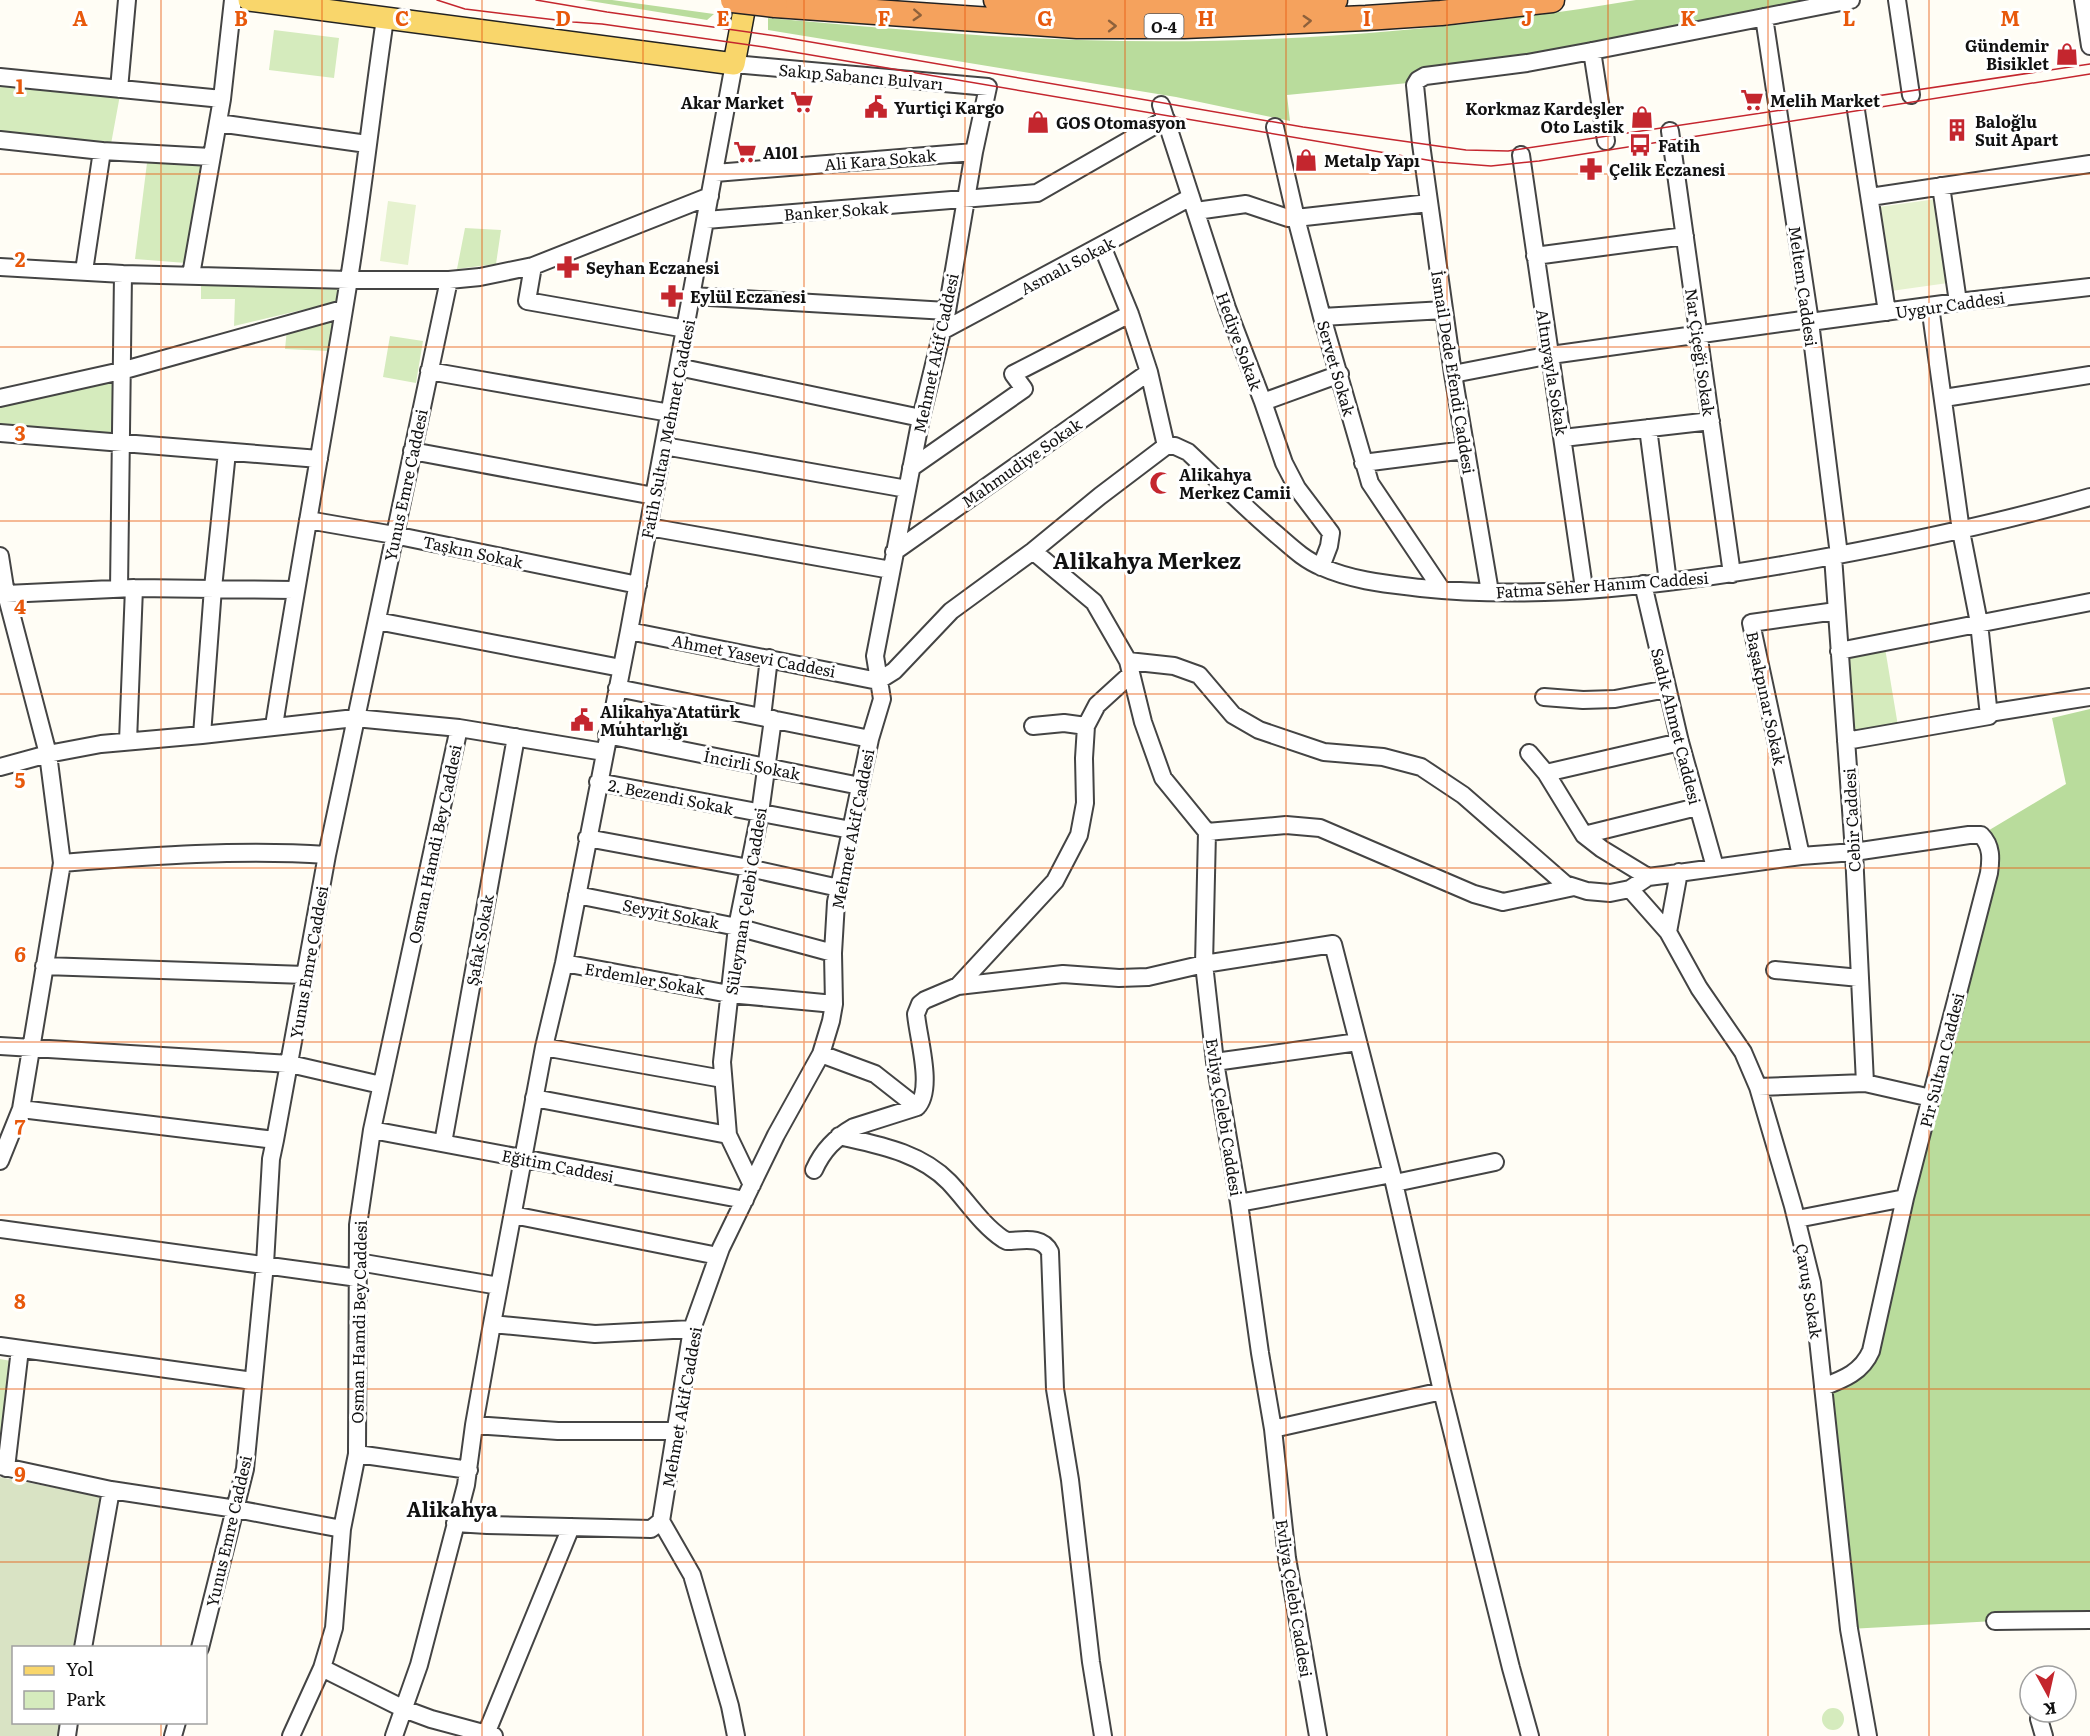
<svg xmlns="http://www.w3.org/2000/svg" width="2090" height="1736" font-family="Literata,serif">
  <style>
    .green { fill: #d5ebbd }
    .forest { fill: #b9dc9c }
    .cemetery { fill: #d9e3c4 }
    .pitch { fill: #e6f2cf }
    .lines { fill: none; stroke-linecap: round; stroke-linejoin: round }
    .minor-casing { stroke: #444; stroke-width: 20 }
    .major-casing { stroke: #222; stroke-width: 24 }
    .highway-casing { stroke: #222; stroke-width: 27 }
    .minor { stroke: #fff; stroke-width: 16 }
    .major { stroke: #f9d66b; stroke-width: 21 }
    .highway { stroke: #f5a25d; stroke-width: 24 }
    .tram { stroke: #c4262e; stroke-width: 1.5 }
    .highway-bridge-casing { stroke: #222; stroke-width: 27; stroke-linecap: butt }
    .highway-bridge { stroke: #f5a25d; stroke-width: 24 }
    .oneway { stroke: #8e613b }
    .grid { fill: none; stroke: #e8590c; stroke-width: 1.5; stroke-opacity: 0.55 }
    .labels { text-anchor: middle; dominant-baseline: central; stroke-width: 6; stroke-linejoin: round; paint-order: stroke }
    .shield { fill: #fff; stroke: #585858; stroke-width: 1.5 }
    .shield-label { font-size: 15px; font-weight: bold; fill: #111 }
    .poi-label { font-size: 16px; font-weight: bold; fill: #111; stroke: #fff; text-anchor: start }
    .street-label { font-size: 16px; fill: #111; stroke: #fff }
    .quarter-label { font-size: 20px; font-weight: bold; fill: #111; stroke: #fff }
    .district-label { font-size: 22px; font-weight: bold; fill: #111; stroke: #fff }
    .grid-label { font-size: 20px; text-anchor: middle; font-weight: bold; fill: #e8590c; stroke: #fff; stroke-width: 6; stroke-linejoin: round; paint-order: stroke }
  </style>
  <rect width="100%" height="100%" fill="#fffdf5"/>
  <!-- green -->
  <path class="green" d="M274,30L339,38L334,78L269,70Z
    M0,82L120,95L111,144L0,131Z
    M147,163L202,164L186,263L135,259Z
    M465,228L501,230L496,264L457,269Z
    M201,281L339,287L336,302L234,326L235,299H201Z
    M335,317L328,351L285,349L287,329Z
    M390,336L423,341L416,383L383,377Z
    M114,377L113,433L0,427V403Z
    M1885,648L1898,726L1854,735L1846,654Z
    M0,1359L11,1361L0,1454Z
    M1822 1719a11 11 0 1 1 22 0a11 11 0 1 1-22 0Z"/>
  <!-- forest -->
  <path class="forest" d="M584,0H612L714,14L707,20Z
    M1636,0H1825L1408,83L1287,95L1290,121L1176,97L768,30V18C872,27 975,37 1080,40C1266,46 1453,31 1636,0Z
    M2090,709V1620L1995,1621L1849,1629L1823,1387L1862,1367L1989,873L1981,835L2066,784L2052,718Z"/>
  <!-- cemetery -->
  <path class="cemetery" d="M0,1477L101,1497L75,1647L14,1648V1722L62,1723L60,1736H0Z"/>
  <!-- pitch -->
  <path class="pitch" d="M1936,199L1948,283L1891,291L1879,207Z
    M388,201L416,205L408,265L380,261Z"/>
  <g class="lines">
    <!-- minor casing -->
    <g class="minor-casing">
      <path id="minor" d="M1897,0L1911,95
        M2083,0L2090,46
        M1764,17L1810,322L1839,555
        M1592,51L1606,141
        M0,77L222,99
        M119,89L127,0
        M1855,104L1887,312
        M1161,105L1227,308L1263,402L1284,463L1297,488L1331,533L1329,546L1321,567
        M218,123L367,144
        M1275,127L1296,218L1322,317L1370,483L1442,590
        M1670,131L1732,574
        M0,140L102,151L211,157
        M1521,155L1584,588
        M715,173L974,152
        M1941,186L1958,302
        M1870,197L2090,164
        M1196,211L1246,204L1288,218H1296L1429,203
        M706,220L1037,193L1166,119
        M1102,246L1130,314L1149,372L1166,446
        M1535,256L1685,236
        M533,266L527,301L686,329
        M0,267L123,274L349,280H449L480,277L533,266L710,196
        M84,271L102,151
        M191,275L222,99L233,0
        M692,296L947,311
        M1322,317L1444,310
        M1810,322L1958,302L2090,287
        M942,331L1191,197
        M678,367L921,418
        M429,371L670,413
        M1453,374L1551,355L1810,319
        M0,398L121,371L343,309
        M1944,398L2090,375
        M1263,402L1340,374
        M1648,428L1668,582
        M0,433L319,459
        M1563,438L1711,421
        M664,446L907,489
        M412,451L654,496
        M1363,463L1465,450
        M911,468L1024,389L1013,374L1130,314
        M308,520L394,535L638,585
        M649,527L891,570
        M1033,551L1094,602L1128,661L1143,722L1163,778L1207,832L1204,964L1215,1062L1239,1203L1260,1353L1273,1429L1287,1558L1318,1736
        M894,552L1149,372
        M0,556L6,594L48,754L62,863L21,1109L0,1161
        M1833,556L1854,852L1865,1083
        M1643,584L1680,742L1715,867
        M119,589L123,274
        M1490,592L1453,374L1421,144L1415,85L1418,80L1425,76L1527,63L1592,51L1851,0
        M6,594L134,588L294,590
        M377,621L621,668
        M629,631L878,681L894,671L951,611L1033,551L1100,496L1166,446H1175L1188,452C1217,479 1245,508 1276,534C1290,546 1304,560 1322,567C1353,581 1388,584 1421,588C1543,601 1674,584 1794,563C1895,545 1992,525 2090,497
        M1839,651L2090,602
        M1128,661L1174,666L1199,675L1233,715L1259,730L1324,752L1383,757L1421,767L1463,795L1565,884L1587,891L1610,893L1630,889L1648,877L1664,875L1801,856L1854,852L1969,835H1981C1992,846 1991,859 1989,873L1905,1198L1871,1351C1862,1372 1844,1379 1823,1387
        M617,688L870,739
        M1544,697L1583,700L1615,699L1667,689
        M1989,713L2090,697
        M762,717L769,658
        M274,726C297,577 325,429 349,279C363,193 372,106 385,19
        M1033,726L1064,723L1086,726
        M202,735L213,588L227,452
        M607,735L860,786
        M128,741L134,588
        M1846,741L1989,716L1979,623L1961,531L1930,306
        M1529,753L1546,773L1584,835L1602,849L1648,877
        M0,767L48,754L101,744L202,735L355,718L459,728L604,752
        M1546,773L1680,742
        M598,782L851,830
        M1207,832L1286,825L1320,828L1474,894L1503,902L1574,887
        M1584,835L1697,807
        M587,838L749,868L839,888
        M1801,856L1751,623L1836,611
        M62,863C151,856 238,849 327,855
        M1630,889L1668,932L1699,988L1743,1052L1758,1087L1793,1206L1812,1283L1849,1629L1868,1736
        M577,895L737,927L833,953
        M1668,932L1679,872
        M564,963L729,994L834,1004
        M44,966L305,975
        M1775,970L1860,978
        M958,986L1055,881L1079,835L1085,803L1084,758L1086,726L1097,705L1131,674
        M0,1046L290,1064L381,1085
        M544,1047L723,1079
        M821,1054L875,1074L917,1107
        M1215,1062L1358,1042
        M1758,1087L1865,1083L1931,1098
        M534,1098L728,1135
        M21,1109L275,1140
        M372,1130L745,1200
        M839,1136C878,1145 920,1152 949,1182C967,1201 981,1224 1003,1239L1007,1241C1022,1241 1042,1235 1050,1252L1055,1389L1070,1480L1091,1662L1103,1736
        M443,1143L516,737
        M814,1170C823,1150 835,1138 854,1127L917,1107C934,1089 918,1038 916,1014L920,1004L925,1000L958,986L1063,974L1119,978L1148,977L1204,964L1333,944L1392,1174L1442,1391L1511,1668L1530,1736
        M1395,1183L1495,1162
        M752,1185L728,1135L722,1062L737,927L760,813L773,719
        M1239,1203L1392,1174
        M513,1215L718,1256
        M1797,1219L1905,1198
        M0,1229L358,1278
        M358,1262L499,1286
        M0,1346L253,1381
        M474,1425L558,1431H677
        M1273,1429L1442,1391
        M357,1454L469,1470
        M0,1466L111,1490L236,1509L342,1529
        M6,1468L20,1349
        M661,1521L692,1575L730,1706L736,1736
        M455,1523L487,1525L651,1529L661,1521L692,1329L721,1248L776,1135L821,1054L831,1021L834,1004L833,953L836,902L870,739L882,699L875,656L921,418L947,311L974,152L988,87L734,64L629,631L564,963L544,1047L492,1324
        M1995,1621L2090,1620
        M83,1648L111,1490
        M200,1648L245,1469L265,1264L271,1159L275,1140L327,855L449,280
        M322,1668L404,1709L431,1719L494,1736
        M2039,1719L2044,1736
        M486,1734L571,1527
        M67,1736L69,1722
        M173,1736L177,1722
        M291,1736L322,1668L334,1628L342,1529L357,1454L358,1225L372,1130L459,728
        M394,1736L419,1665L466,1485L474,1425L492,1324L595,1334L692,1329"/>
    </g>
    <!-- major casing -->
    <g class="major-casing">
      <path id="major" d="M249,0L734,64L746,0"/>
    </g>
    <!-- highway casing -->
    <g class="highway-casing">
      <path id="highway" d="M996,0L1066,4L1168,5L1335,0
        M775,5L1077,26H1184L1366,18L1441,13L1552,0"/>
    </g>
    <!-- minor -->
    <use href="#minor" class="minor"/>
    <!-- major -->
    <use href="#major" class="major"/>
    <!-- highway -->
    <use href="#highway" class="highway"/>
    <!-- tram -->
    <path class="tram" d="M437,0L465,9L573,22L602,24L764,47L1439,162L1491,166L1539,161L2090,74
      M536,0L607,12L776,36L1303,127L1466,150L1508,151L2090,64"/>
    <!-- highway-bridge casing -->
    <g class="highway-bridge-casing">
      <path id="highway-bridge" d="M733,0L775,5"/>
    </g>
    <!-- highway-bridge -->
    <use href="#highway-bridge" class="highway-bridge"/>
  </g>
  <!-- one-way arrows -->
  <defs><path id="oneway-chevron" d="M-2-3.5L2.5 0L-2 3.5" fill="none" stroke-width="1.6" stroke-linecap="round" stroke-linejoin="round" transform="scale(1.5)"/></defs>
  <g class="oneway">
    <use href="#oneway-chevron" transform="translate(917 15) rotate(3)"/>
    <use href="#oneway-chevron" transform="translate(1307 21) rotate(-3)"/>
    <use href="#oneway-chevron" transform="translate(1112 26)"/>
  </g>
  <!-- grid -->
  <path class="grid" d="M161,0V1648M322,0V1736M482,0V1736M643,0V1736M804,0V1736M965,0V1736M1125,0V1736M1286,0V1736M1447,0V1736M1608,0V1736M1768,0V1736M1929,0V1736M0,174H2090M0,347H2090M0,521H2090M0,694H2090M0,868H2090M0,1042H2090M0,1215H2090M0,1389H2090M0,1562H2090M161,1722V1736"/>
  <!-- icons -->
  <defs>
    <g id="shop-bare" transform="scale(1.8)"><path d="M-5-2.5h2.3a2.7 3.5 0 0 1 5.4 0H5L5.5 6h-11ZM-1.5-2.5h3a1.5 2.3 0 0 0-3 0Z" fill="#c4262e" stroke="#fff" stroke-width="2.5" paint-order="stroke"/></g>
    <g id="supermarket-bare" transform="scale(1.8)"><path d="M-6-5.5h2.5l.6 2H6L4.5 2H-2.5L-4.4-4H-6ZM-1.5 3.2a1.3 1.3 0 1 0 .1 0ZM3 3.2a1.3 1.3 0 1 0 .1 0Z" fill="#c4262e" stroke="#fff" stroke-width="2.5" paint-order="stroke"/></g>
    <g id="civic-bare" transform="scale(1.8)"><path d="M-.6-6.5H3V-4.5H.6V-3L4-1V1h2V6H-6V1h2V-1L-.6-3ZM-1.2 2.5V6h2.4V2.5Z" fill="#c4262e" stroke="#fff" stroke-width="2.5" paint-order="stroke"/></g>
    <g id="building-bare" transform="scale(1.8)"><path d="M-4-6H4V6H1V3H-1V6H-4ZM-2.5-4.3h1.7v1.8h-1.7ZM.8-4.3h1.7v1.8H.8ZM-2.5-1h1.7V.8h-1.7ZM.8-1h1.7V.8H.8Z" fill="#c4262e" stroke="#fff" stroke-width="2.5" paint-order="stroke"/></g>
    <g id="bus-bare" transform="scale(1.8)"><path d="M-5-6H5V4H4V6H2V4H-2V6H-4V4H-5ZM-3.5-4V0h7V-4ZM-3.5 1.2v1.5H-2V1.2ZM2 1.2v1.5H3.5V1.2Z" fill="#c4262e" stroke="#fff" stroke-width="2.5" paint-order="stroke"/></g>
    <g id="pharmacy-bare" transform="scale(1.8)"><path d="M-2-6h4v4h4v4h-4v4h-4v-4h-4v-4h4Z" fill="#c4262e" stroke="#fff" stroke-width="2.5" paint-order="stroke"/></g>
    <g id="mosque-bare" transform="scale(1.8)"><path d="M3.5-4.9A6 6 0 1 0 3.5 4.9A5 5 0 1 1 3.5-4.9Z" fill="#c4262e" stroke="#fff" stroke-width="2.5" paint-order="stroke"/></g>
  </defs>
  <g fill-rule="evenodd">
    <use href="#shop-bare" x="2067" y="54"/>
    <use href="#supermarket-bare" x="1752" y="100"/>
    <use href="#supermarket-bare" x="802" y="102"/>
    <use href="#civic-bare" x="876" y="107"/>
    <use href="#shop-bare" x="1642" y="117"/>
    <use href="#shop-bare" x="1038" y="122"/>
    <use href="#building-bare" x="1957" y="130"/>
    <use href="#bus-bare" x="1640" y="145"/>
    <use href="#supermarket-bare" x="745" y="152"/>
    <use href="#shop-bare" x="1306" y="160"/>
    <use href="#pharmacy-bare" x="1591" y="169"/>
    <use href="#pharmacy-bare" x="568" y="267"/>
    <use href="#pharmacy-bare" x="672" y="296"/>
    <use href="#mosque-bare" x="1161" y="483"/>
    <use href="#civic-bare" x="582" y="720"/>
  </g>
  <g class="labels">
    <!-- shield labels -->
    <rect class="shield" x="1144.5" y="14" width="39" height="24" rx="4.5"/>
    <g class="shield-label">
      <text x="1164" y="26">O-4</text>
    </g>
    <!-- poi labels -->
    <g class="poi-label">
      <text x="2049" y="45" text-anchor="end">Gündemir<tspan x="2049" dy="18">Bisiklet</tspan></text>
      <text x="1770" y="100">Melih Market</text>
      <text x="784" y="102" text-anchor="end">Akar Market</text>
      <text x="894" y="107">Yurtiçi Kargo</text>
      <text x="1624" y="108" text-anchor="end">Korkmaz Kardeşler<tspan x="1624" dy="18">Oto Lastik</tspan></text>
      <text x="1975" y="121">Baloğlu<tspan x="1975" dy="18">Suit Apart</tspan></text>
      <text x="1056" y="122">GOS Otomasyon</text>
      <text x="1658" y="145">Fatih</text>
      <text x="763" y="152">A101</text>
      <text x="1324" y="160">Metalp Yapı</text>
      <text x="1609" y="169">Çelik Eczanesi</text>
      <text x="586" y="267">Seyhan Eczanesi</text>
      <text x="690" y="296">Eylül Eczanesi</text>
      <text x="1179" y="474">Alikahya<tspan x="1179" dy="18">Merkez Camii</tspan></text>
      <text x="600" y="711">Alikahya Atatürk<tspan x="600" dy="18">Muhtarlığı</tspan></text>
    </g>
    <!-- street labels -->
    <g class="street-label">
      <text transform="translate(861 76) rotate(5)">Sakıp Sabancı Bulvarı</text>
      <text transform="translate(880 159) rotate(-5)">Ali Kara Sokak</text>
      <text transform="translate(836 210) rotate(-4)">Banker Sokak</text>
      <text transform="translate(1067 265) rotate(-28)">Asmalı Sokak</text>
      <text transform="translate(1804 286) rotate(82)">Meltem Caddesi</text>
      <text transform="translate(1950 304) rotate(-8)">Uygur Caddesi</text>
      <text transform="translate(1240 341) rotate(70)">Hediye Sokak</text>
      <text transform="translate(1701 352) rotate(82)">Nar Çiçeği Sokak</text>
      <text transform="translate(935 353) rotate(-78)">Mehmet Akif Caddesi</text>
      <text transform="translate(1337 368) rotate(74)">Servet Sokak</text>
      <text transform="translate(1454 372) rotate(81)">İsmail Dede Efendi Caddesi</text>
      <text transform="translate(1553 372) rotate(81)">Altınyayla Sokak</text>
      <text transform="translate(667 429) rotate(-79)">Fatih Sultan Mehmet Caddesi</text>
      <text transform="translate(1021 462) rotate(-35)">Mahmudiye Sokak</text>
      <text transform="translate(405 485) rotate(-78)">Yunus Emre Caddesi</text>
      <text transform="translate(473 551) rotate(12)">Taşkın Sokak</text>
      <text transform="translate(1602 584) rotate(-4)">Fatma Seher Hanım Caddesi</text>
      <text transform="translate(754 655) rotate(11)">Ahmet Yasevi Caddesi</text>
      <text transform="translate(1767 698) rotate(78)">Başakpınar Sokak</text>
      <text transform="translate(1677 726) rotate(76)">Sadık Ahmet Caddesi</text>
      <text transform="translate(752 764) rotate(11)">İncirli Sokak</text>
      <text transform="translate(671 796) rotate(11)">2. Bezendi Sokak</text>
      <text transform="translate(1851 820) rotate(-93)">Cebir Caddesi</text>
      <text transform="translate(852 829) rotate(-79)">Mehmet Akif Caddesi</text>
      <text transform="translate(434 844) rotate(-78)">Osman Hamdi Bey Caddesi</text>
      <text transform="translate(745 901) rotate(-81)">Süleyman Çelebi Caddesi</text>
      <text transform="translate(671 913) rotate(11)">Seyyit Sokak</text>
      <text transform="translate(479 940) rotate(-80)">Şafak Sokak</text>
      <text transform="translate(308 962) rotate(-80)">Yunus Emre Caddesi</text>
      <text transform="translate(645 978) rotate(10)">Erdemler Sokak</text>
      <text transform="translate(1941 1060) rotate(-76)">Pir Sultan Caddesi</text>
      <text transform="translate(1225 1117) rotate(81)">Evliya Çelebi Caddesi</text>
      <text transform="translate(558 1165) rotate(11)">Eğitim Caddesi</text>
      <text transform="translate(1810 1291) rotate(81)">Çavuş Sokak</text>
      <text transform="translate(358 1322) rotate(-89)">Osman Hamdi Bey Caddesi</text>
      <text transform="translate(681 1407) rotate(-80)">Mehmet Akif Caddesi</text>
      <text transform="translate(228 1531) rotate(-77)">Yunus Emre Caddesi</text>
      <text transform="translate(1295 1598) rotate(81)">Evliya Çelebi Caddesi</text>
    </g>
    <!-- quarter labels -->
    <g class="quarter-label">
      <text x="452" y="1508">Alikahya</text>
    </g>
    <!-- district labels -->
    <g class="district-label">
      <text x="1147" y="559">Alikahya Merkez</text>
    </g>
  </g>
  <g class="grid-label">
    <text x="80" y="26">A</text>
    <text x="241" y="26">B</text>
    <text x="402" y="26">C</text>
    <text x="563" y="26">D</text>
    <text x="723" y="26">E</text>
    <text x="884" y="26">F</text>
    <text x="1045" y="26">G</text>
    <text x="1206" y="26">H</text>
    <text x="1367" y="26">I</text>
    <text x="1527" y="26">J</text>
    <text x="1688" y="26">K</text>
    <text x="1849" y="26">L</text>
    <text x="2010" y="26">M</text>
    <text x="20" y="94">1</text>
    <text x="20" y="267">2</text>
    <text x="20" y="441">3</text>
    <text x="20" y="614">4</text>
    <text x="20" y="788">5</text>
    <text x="20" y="962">6</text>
    <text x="20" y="1135">7</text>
    <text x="20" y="1309">8</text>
    <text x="20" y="1482">9</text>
  </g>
  <!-- legend -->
  <rect x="12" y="1646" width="195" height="78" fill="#ffffff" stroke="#a0a0a0" stroke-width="1.5"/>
  <rect x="24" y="1666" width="30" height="9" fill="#f9d66b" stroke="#a0a0a0" stroke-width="1.5"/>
  <text x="66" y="1676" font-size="18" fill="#111111">Yol</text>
  <rect x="24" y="1691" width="30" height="18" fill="#d5ebbd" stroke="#a0a0a0" stroke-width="1.5"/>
  <text x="66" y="1706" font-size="18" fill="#111111">Park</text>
  <!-- north arrow -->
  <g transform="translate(2048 1694) rotate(172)"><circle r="28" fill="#ffffff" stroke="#a0a0a0" stroke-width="1.5"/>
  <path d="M0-4.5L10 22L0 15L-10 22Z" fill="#c4262e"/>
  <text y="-9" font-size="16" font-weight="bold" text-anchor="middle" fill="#111111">K</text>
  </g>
</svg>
